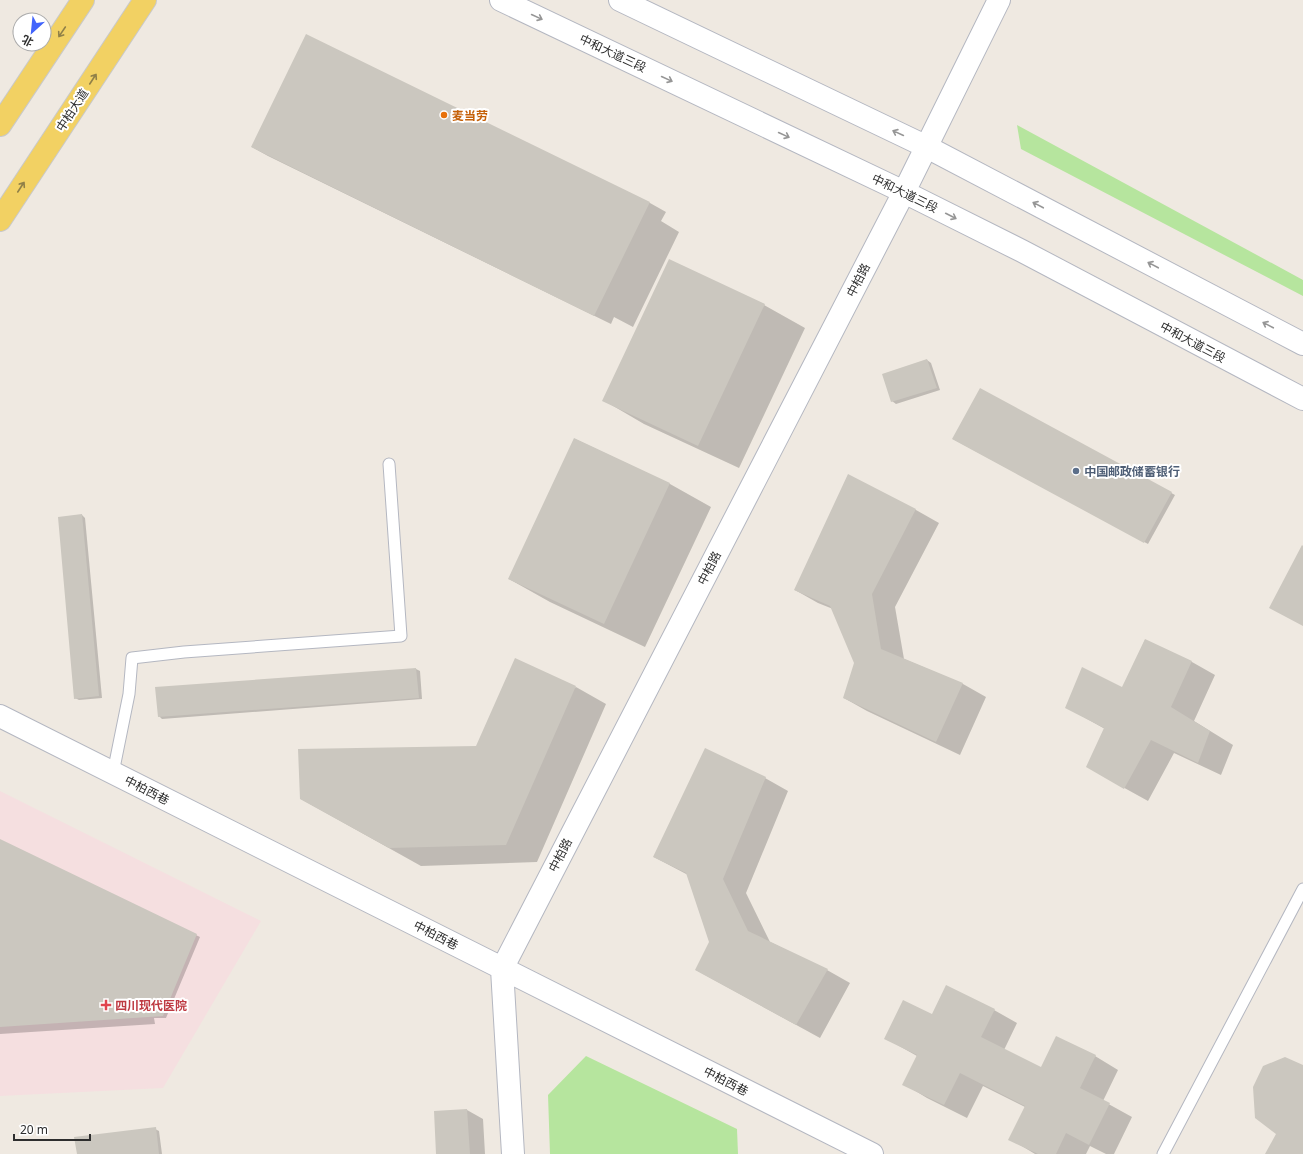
<svg xmlns="http://www.w3.org/2000/svg" width="1303" height="1154" font-family="'Noto Sans','Noto Sans SC',sans-serif">
  <style>
    .medical { fill: #f5dfe0 }
    .green { fill: #b6e59e }
    .shadow { fill: #0003 }
    .building { fill: #cbc7bf }
    .lines { fill: none; stroke-linecap: round; stroke-linejoin: round }
    .lane-casing { stroke: #b4b7c1; stroke-width: 13 }
    .secondary-casing { stroke: #b4b7c1; stroke-width: 24 }
    .primary-casing { stroke: #c9c9c9; stroke-width: 24 }
    .lane { stroke: #fff; stroke-width: 11 }
    .secondary { stroke: #fff; stroke-width: 22 }
    .primary { stroke: #f2d163; stroke-width: 22 }
    .oneway { stroke: #969696 }
    .oneway2 { stroke: #908048 }
    .food-dot { fill: #e8710a; stroke: #fff; stroke-width: 1.5 }
    .service-dot { fill: #5c6f8a; stroke: #fff; stroke-width: 1.5 }
    .health-dot { fill: #e0444e; stroke: #fff; stroke-width: 1.5 }
    .labels { text-anchor: middle; dominant-baseline: central; stroke-width: 4; stroke-linejoin: round; paint-order: stroke }
    .street-label { font-size: 12px; fill: #2e2e2e; stroke: #fff }
    .food-label { font-size: 12px; font-weight: bold; fill: #c56008; stroke: #fff; text-anchor: start }
    .service-label { font-size: 12px; font-weight: bold; fill: #4e5e75; stroke: #fff; text-anchor: start }
    .health-label { font-size: 12px; font-weight: bold; fill: #be3a42; stroke: #fff; text-anchor: start }
  </style>
  <rect width="100%" height="100%" fill="#efe9e1"/>
  <!-- medical -->
  <path class="medical" d="M0,791L261,921L163,1088L0,1096Z"/>
  <!-- green -->
  <path class="green" d="M1017,125L1303,280V296L1021,149Z
    M586,1056L737,1129L738,1154H550L548,1095Z"/>
  <!-- shadow -->
  <path class="shadow" d="M252,147L650,203L666,212L661,221L679,232L633,327L614,317L611,324L268,156Z
    M764,305L805,328L739,468L644,424L603,400Z
    M927,360L931,363L940,390L896,404L892,401Z
    M980,390L1175,495L1148,544L953,439Z
    M575,439L670,484L711,507L645,647L550,602L509,579Z
    M848,476L916,510L939,523L895,607L904,659L963,684L986,697L960,755L867,711L844,698L855,663L833,609L818,603L795,590Z
    M82,515L85,518L102,698L79,700L75,698Z
    M1145,640L1192,662L1215,675L1194,721L1233,745L1221,775L1174,753L1148,801L1110,780L1105,729L1066,707L1123,688Z
    M416,669L420,671L422,699L162,719L159,716Z
    M576,687L606,704L537,862L421,866L301,799L477,747Z
    M765,778L788,791L746,893L770,942L827,970L850,983L820,1038L696,970L710,942L688,875L654,857Z
    M0,840L200,937L166,1018H154L155,1024L0,1034Z
    M994,1010L1017,1023L1004,1050L1041,1068L1095,1056L1118,1070L1103,1101L1132,1117L1114,1154H1106L1090,1146L1086,1154H1035L1010,1139L1025,1107L983,1086L967,1118L927,1098L904,1084L917,1056L885,1038L932,1015Z
    M467,1110L483,1119L485,1154H437Z
    M155,1129L159,1131L162,1154H78Z"/>
  <!-- building -->
  <path class="building" d="M306,34L650,202L594,316L251,147Z
    M669,259L765,304L698,446L602,401Z
    M927,359L937,388L891,402L882,374Z
    M980,388L1172,492L1144,543L952,439Z
    M574,438L670,483L604,624L508,579Z
    M848,474L916,509L872,594L881,649L963,683L936,742L843,698L854,663L830,606L794,590Z
    M82,514L99,696L74,699L58,517Z
    M1302,545L1303,546V626L1269,608Z
    M1145,639L1192,661L1171,707L1210,731L1198,763L1151,740L1124,789L1086,767L1104,728L1065,708L1082,667L1122,687Z
    M515,658L576,686L506,845L389,848L300,799L298,749L476,746Z
    M416,668L419,698L158,717L155,687Z
    M705,748L766,777L723,879L748,931L828,969L796,1025L695,970L709,942L686,873L653,857Z
    M0,839L197,934L163,1016L0,1027Z
    M946,985L995,1009L981,1037L1041,1067L1056,1036L1096,1055L1080,1088L1110,1103L1089,1145L1066,1133L1056,1154H1038L1008,1140L1025,1106L960,1073L944,1105L902,1085L917,1055L884,1039L903,1000L932,1014Z
    M1285,1057L1303,1065V1154H1265L1276,1134L1255,1118L1253,1087L1263,1066Z
    M467,1109L470,1154H436L434,1111Z
    M156,1127L159,1154H77L74,1137Z"/>
  <g class="lines">
    <!-- lane casing -->
    <g class="lane-casing">
      <path id="lane" d="M113,773L129,694L132,658L184,652L401,636L389,464
        M1163,1154L1303,889"/>
    </g>
    <!-- secondary casing -->
    <g class="secondary-casing">
      <path id="secondary" d="M501,0L904,192L1022,251L1303,399
        M620,0L925,146L1303,344
        M0,716L872,1154
        M513,1154L502,969L904,192L999,0"/>
    </g>
    <!-- primary casing -->
    <g class="primary-casing">
      <path id="primary" d="M0,125L83,0
        M0,220L145,0"/>
    </g>
    <!-- lane -->
    <use href="#lane" class="lane"/>
    <!-- secondary -->
    <use href="#secondary" class="secondary"/>
    <!-- primary -->
    <use href="#primary" class="primary"/>
  </g>
  <!-- one-way arrows -->
  <defs><path id="oneway-shaft" d="M-6 0H5M1.5-3L5.5 0L1.5 3" fill="none" stroke-width="1.6" stroke-linecap="round" stroke-linejoin="round"/></defs>
  <g class="oneway">
    <use href="#oneway-shaft" transform="translate(537 17) rotate(25)"/>
    <use href="#oneway-shaft" transform="translate(667 79) rotate(25)"/>
    <use href="#oneway-shaft" transform="translate(898 133) rotate(-155)"/>
    <use href="#oneway-shaft" transform="translate(784 135) rotate(25)"/>
    <use href="#oneway-shaft" transform="translate(1038 205) rotate(-152)"/>
    <use href="#oneway-shaft" transform="translate(951 216) rotate(27)"/>
    <use href="#oneway-shaft" transform="translate(1153 265) rotate(-152)"/>
    <use href="#oneway-shaft" transform="translate(1268 325) rotate(-152)"/>
  </g>
  <g class="oneway2">
    <use href="#oneway-shaft" transform="translate(62 32) rotate(124)"/>
    <use href="#oneway-shaft" transform="translate(93 79) rotate(-57)"/>
    <use href="#oneway-shaft" transform="translate(21 187) rotate(-57)"/>
  </g>
  <!-- markers -->
  <circle class="food-dot" cx="444" cy="115" r="4"/>
  <circle class="service-dot" cx="1076" cy="471" r="4"/>
  <path class="health-dot" d="M104 999h4v4h4v4h-4v4h-4v-4h-4v-4h4z"/>
  <g class="labels">
    <!-- street labels -->
    <g class="street-label">
      <text transform="translate(613 53) rotate(25)">中和大道三段</text>
      <text transform="translate(72 110) rotate(-57)">中柏大道</text>
      <text transform="translate(905 193) rotate(26)">中和大道三段</text>
      <text transform="translate(858 280) rotate(-63)">中柏路</text>
      <text transform="translate(1193 342) rotate(28)">中和大道三段</text>
      <text transform="translate(709 568) rotate(-63)">中柏路</text>
      <text transform="translate(147 790) rotate(27)">中柏西巷</text>
      <text transform="translate(560 855) rotate(-63)">中柏路</text>
      <text transform="translate(436 935) rotate(27)">中柏西巷</text>
      <text transform="translate(726 1081) rotate(27)">中柏西巷</text>
    </g>
    <!-- food labels -->
    <g class="food-label">
      <text x="452" y="115">麦当劳</text>
    </g>
    <!-- service labels -->
    <g class="service-label">
      <text x="1084" y="471">中国邮政储蓄银行</text>
    </g>
    <!-- health labels -->
    <g class="health-label">
      <text x="115" y="1005">四川现代医院</text>
    </g>
  </g>
  <!-- north arrow -->
  <g transform="translate(32 32) rotate(207)"><circle r="19" fill="#ffffff" stroke="#ababab"/>
  <path d="M0-3L7 15L0 10L-7 15Z" fill="#4264fb"/>
  <text y="-6" font-size="11" font-weight="bold" text-anchor="middle" fill="#2e2e2e">北</text>
  </g>
  <!-- scale -->
  <path d="M14 1134v6h76v-6" fill="none" stroke="#2e2e2e" stroke-width="2"/>
  <text x="20" y="1134" font-size="12" fill="#2e2e2e" stroke="#ffffff" stroke-width="3" paint-order="stroke">20 m</text>
</svg>
